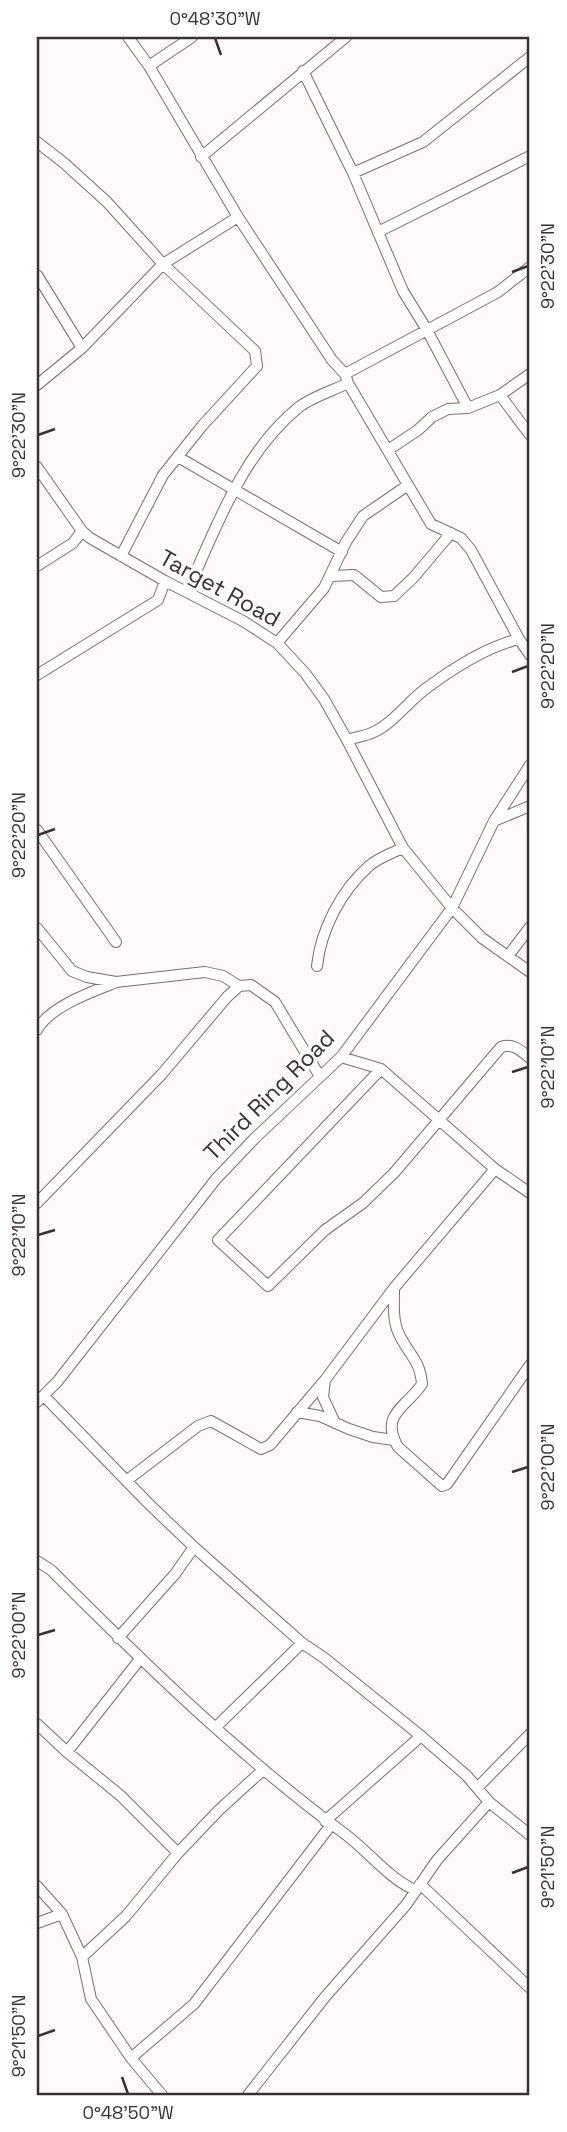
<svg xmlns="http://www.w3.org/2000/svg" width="567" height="2132" font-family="'Space Grotesk',sans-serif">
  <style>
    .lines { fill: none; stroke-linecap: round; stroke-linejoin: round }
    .minor-casing { stroke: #846a6b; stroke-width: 12 }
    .minor { stroke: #fff; stroke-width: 10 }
    .ticks { fill: none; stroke: #3c3131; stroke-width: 2.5 }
    .labels { text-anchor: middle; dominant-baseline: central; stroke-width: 7; stroke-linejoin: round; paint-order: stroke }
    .street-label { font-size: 23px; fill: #3c3131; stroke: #fff }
    .neatline { fill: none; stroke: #3c3131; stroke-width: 2.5 }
    .ticks-label { font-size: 18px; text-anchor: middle; fill: #3c3131 }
  </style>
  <rect width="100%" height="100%" fill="#fff9f9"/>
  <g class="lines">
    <!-- minor casing -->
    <g class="minor-casing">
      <path id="minor" d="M128,37L149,66L238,217L332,360L345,374L348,383L431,524L461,538L471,550L519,639L530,655
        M149,66L192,37
        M303,71L353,173L403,291L427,330L468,408
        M37,142L64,163L107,202L163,264L255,351L257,366L202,426L163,475L121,556
        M201,157L346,37
        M353,173L423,142L530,57
        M378,232L530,156
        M37,275L82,348
        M345,374L498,292L530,267
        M37,385L82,348L163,264L238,217
        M500,395L530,435
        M388,450L418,430L432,417L448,409L468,408L500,395L530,374
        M178,457L342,552
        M37,467L82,531L90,538L165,581L243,621L277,643L305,673L324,699L347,740L403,848L452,908L482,938L530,972
        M37,566L73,543L82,531
        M331,576L354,575L381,597L394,596L414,577L451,533
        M187,592C216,528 242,453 299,407C312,397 332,391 348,383
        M277,643L324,588L346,542L363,516L408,485
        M37,675L158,600L165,581
        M347,740C356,737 366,736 374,732C395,722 409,700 428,687C455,667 486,647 519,639
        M494,821L530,806
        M37,830L116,942
        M37,928L72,971L87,977L116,982L205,972L223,976L239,986L251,985L275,1002L319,1075
        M508,956L530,927
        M317,966C321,929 341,891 369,866C378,858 392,853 403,848
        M37,1030C49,1007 91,992 114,983
        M341,1057L381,1069L495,1169L530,1193
        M381,1069L218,1240L268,1286L325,1230L363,1203L394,1173L501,1047C513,1043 520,1050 530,1058
        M37,1203L162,1074L227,997L239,986
        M394,1288C394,1305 392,1323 401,1338C411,1357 420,1361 422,1384C407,1407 379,1414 398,1447L442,1486L447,1484L530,1365
        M325,1380L323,1397L335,1423
        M44,1396L148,1503L194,1547L302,1643L323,1657L421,1736L467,1776L489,1802L437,1860L406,1905L325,1997L248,2095
        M37,1402L57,1382L216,1179L255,1138L341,1057L452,908L494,821L530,765
        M297,1412L320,1416L349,1429L373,1437L394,1440
        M126,1481L198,1426L211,1421L261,1449L270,1445L325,1380L394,1288L495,1169
        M37,1561L51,1570C144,1663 239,1756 345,1834C369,1852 388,1878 415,1890
        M118,1638L175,1574L194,1547
        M37,1724L67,1752L121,1796L178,1853
        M216,1727L302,1643
        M67,1752L140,1659
        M477,1788L530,1734
        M489,1802L530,1835
        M325,1821L421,1736
        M420,1884L530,1988
        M37,1886L62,1914L82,1957L91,1999L131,2058L162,2095
        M37,1923L62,1914
        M82,1957L126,1916L178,1853L219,1810L263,1770
        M131,2058L194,2004L331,1825"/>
    </g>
    <!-- minor -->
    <use href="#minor" class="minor"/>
  </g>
  <!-- ticks -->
  <path class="ticks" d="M215,38L221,55M512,272L528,266M38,435L55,429M512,672L528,666M38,835L55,829M512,1072L528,1067M38,1235L55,1230M512,1472L528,1467M38,1635L55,1630M512,1873L528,1867M38,2036L55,2030M122,2077L128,2094"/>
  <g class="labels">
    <!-- street labels -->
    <g class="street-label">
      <text transform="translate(220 588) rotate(29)">Target Road</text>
      <text transform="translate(269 1095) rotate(-45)">Third Ring Road</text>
    </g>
  </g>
  <!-- border -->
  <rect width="567" height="2132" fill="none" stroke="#ffffff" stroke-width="77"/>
  <rect x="38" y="38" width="490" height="2056" class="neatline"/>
  <g class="ticks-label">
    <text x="215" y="25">0°48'30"W</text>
    <text transform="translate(548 266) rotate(-90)" y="6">9°22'30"N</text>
    <text transform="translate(19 435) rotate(-90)" y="6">9°22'30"N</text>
    <text transform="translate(548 666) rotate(-90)" y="6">9°22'20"N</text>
    <text transform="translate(19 835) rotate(-90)" y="6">9°22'20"N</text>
    <text transform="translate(548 1067) rotate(-90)" y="6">9°22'10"N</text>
    <text transform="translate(19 1235) rotate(-90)" y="6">9°22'10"N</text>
    <text transform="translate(548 1467) rotate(-90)" y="6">9°22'00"N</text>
    <text transform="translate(19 1635) rotate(-90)" y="6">9°22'00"N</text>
    <text transform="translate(548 1867) rotate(-90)" y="6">9°21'50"N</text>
    <text transform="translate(19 2036) rotate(-90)" y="6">9°21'50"N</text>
    <text x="128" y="2119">0°48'50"W</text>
  </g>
</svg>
